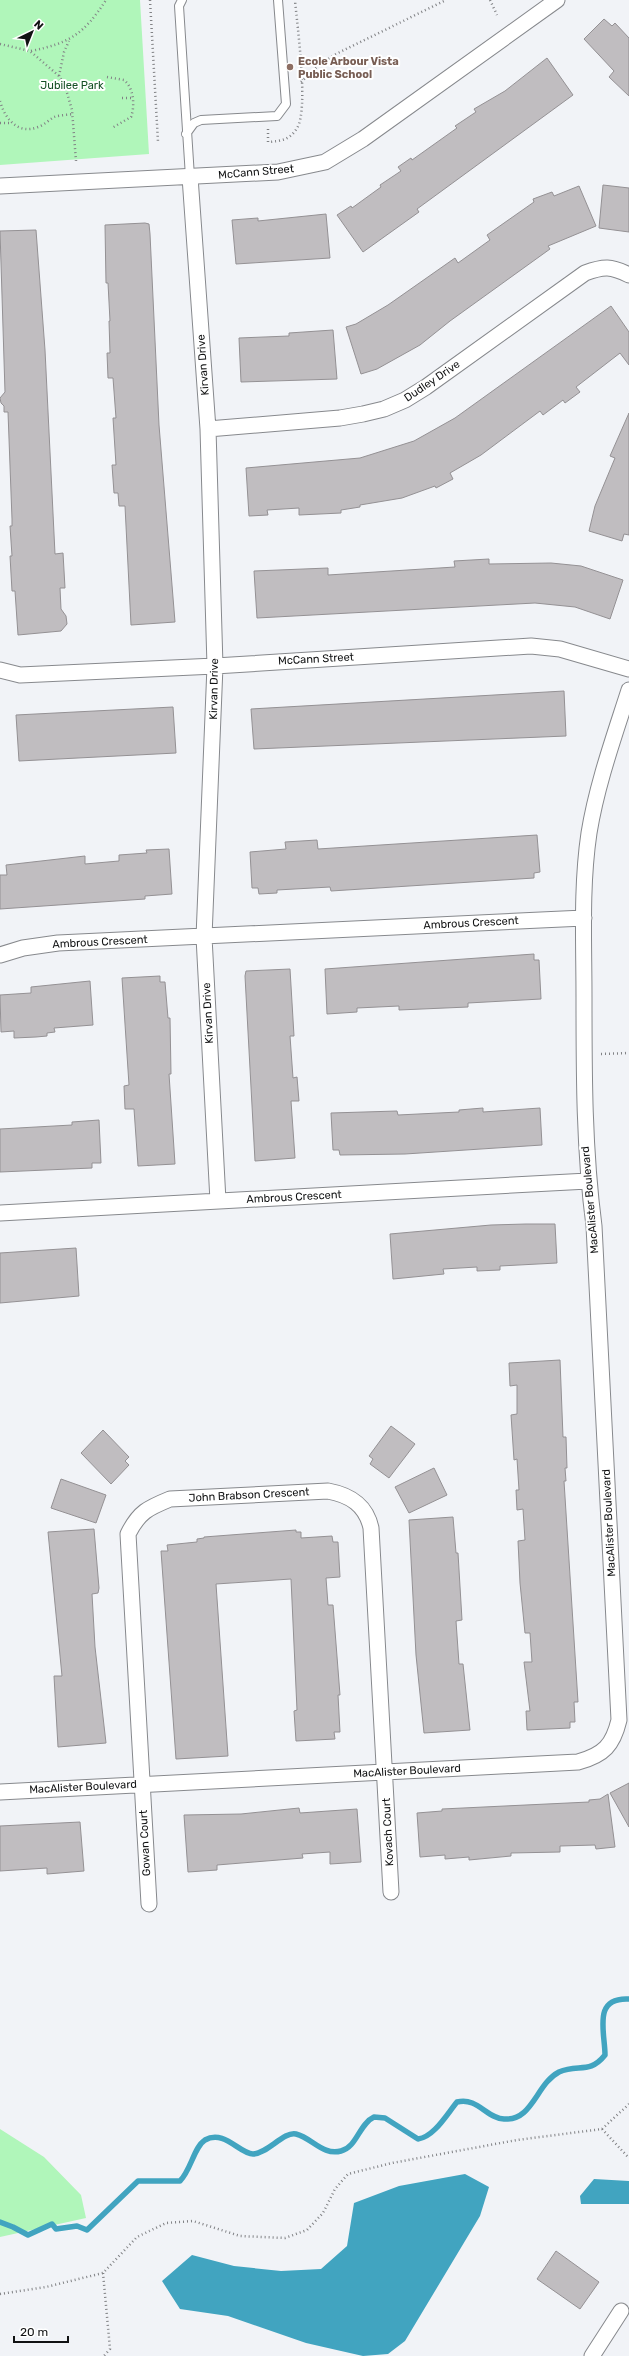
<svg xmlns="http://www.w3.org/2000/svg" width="629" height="2356" font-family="Rubik,sans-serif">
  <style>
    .green { fill: #b0f6ba }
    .water { fill: #41a4c0 }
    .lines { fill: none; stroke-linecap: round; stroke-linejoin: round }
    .stream { stroke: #41a4c0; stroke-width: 5.5 }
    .building { fill: #c0bdc0; stroke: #949194 }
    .lane-casing { stroke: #87898d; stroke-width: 10 }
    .street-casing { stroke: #87898d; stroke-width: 17 }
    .path { stroke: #818285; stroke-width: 2.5; stroke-dasharray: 1 3; stroke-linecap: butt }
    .lane { stroke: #fff; stroke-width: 8 }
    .street { stroke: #fff; stroke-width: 15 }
    .education-dot { fill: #8d6e63; stroke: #fff; stroke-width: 1.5 }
    .labels { text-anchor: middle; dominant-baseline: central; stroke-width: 4; stroke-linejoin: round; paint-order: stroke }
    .education-label { font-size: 11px; font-weight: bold; fill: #785e54; stroke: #fff; text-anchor: start }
    .park-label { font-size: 11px; fill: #155025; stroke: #fff }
    .street-label { font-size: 11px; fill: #111213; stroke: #fff }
  </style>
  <rect width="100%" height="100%" fill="#f1f3f7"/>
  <!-- green -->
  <path class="green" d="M0,0H140L149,154L0,165Z
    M0,2129L44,2157L81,2195L86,2218L0,2237Z"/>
  <!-- water -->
  <path class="water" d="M465,2174L489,2187L480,2216L405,2341L388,2354L363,2356L306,2343L228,2316L180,2309L162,2281L192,2255L234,2266L281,2271L321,2269L347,2246L354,2203L399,2186Z
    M594,2179L629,2181V2204H581L580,2196Z"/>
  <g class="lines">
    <!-- stream -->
    <path class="stream" d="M0,2222L13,2227L28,2235L52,2224L56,2229L77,2226L87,2230L138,2181H180C191,2170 194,2147 205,2140C224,2129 240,2154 253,2154C267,2154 284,2131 296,2134C312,2138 323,2156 341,2151C357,2147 359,2124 374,2117L385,2118L418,2139C434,2137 447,2114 457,2102C478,2097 486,2118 504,2119C533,2121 536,2084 559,2072C578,2063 589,2075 605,2055C605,2032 592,1997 629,1999"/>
  </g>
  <!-- building -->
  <path class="building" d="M604,19L612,26L615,23L629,38V96L609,77L614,71L584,39Z
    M547,58L573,95L417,209L419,212L363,252L337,215L351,206L352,208L381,187L380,185L401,171L398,167L411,158L412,160L457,128L455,126L476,112L474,109L505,91Z
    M603,185L629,188V232L599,228Z
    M579,186L596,226L548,246L550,249L450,321L420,345L377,369L361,374L346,327L356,324L388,305L455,258L458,263L490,240L487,235L534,202L533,199L552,192L554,196Z
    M326,214L330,258L236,264L232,220L258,218V221Z
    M145,223L149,224L150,234L159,425L175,622L131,625L125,506H119L118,493H114L112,465H116L113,418H116L113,378H108L107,353H110L109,321H110L108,283H106L105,225Z
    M36,230L45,350L55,554L63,553L65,588H60L61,609L66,616L67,624L61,631L18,635L15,591H12L10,556H12L10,526H12V519L8,412H4V406L1,403L0,398L5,392L0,231Z
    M611,306L629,332V365L620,353L576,387L580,392L565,403L563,400L543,415L540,411L481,455L450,473L453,479L436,488L435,486L402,498L360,505V507L341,510V513L299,515V508L267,510L268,515L249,516L246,468L360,458L414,441L455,418Z
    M333,330L337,379L241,382L239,338L289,336V333Z
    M629,413V535L624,534L622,541L589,531L595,506L615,458L610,456Z
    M489,559V564L551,563L581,566L623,580L610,619L575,607L535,603L257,618L254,571L328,568V575L455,567L454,561Z
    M564,691L566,736L254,749L251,709Z
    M173,707L176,753L19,761L16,715Z
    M537,835L540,872L534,873V878L331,891L330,887L277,890V893L259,894L258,888H252L250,852L286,849L285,842L317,840L318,849Z
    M169,849L172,894L145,896V899L0,909V875H7L6,865L85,856V864L119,861V855L147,853L146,850Z
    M534,954V960H539L541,999L468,1003V1007L399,1010V1006L357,1008V1012L327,1014L325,969Z
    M290,969L294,1036H290L293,1078L297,1077L299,1101H291L295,1158L255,1161L245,976L246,971Z
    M160,976V982H165L168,1018H170L171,1074H169L175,1164L138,1166L134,1109H125L124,1086L129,1085L122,978Z
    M90,981L93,1025L54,1028L55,1032L47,1033V1036L36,1037L14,1038V1031L1,1032L0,995L31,993V987Z
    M483,1108V1112L540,1108L542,1145L405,1154L340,1155L339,1150H333L331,1113L397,1111L398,1115L459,1112V1110Z
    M99,1120L101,1163H92V1168L0,1172V1129L72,1125V1122Z
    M526,1224H555L557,1263L500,1266V1270L477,1271V1267L443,1269L444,1274L393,1279L390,1234L491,1225Z
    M76,1248L79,1296L0,1303V1253Z
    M560,1360L563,1437H566L567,1468H565L566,1481H564L578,1702H574L575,1722H570V1728L527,1730L526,1711H530L524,1662H532L530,1633H525L520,1583L518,1541L525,1540L523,1509L517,1510L516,1490H519L517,1459L514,1460L511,1415L517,1414V1385L510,1386L509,1363Z
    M391,1426L415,1444L389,1478L370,1464L373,1459L369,1456Z
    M103,1430L129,1457L125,1461L129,1465L111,1484L81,1453Z
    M434,1468L447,1495L409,1513L395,1487Z
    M61,1479L106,1495L96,1523L51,1508Z
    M453,1517L456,1553H458L462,1620L456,1621L459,1664H463L470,1730L424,1733L416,1655L409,1520Z
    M94,1529L99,1588L98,1593L92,1594L95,1647L106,1743L58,1747L54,1676H62L48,1532Z
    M296,1530V1532H301V1538L332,1536L333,1542H338L340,1577L326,1578L328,1605H333L340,1695H338L340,1732H334L335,1739L296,1741L294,1711L297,1710L291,1579L216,1584L228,1756L176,1759L161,1551H168L167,1545L197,1542V1539L204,1538V1537Z
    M629,1783V1827L610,1793Z
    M608,1794L615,1847L596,1849L595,1845L560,1846V1852L511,1853V1856L469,1860V1857L445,1859V1855L420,1857L417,1813L442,1811V1809L589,1802V1800L600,1799Z
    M299,1808L300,1813L357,1809L361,1862L330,1864V1852L302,1854L303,1858L217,1865V1870L188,1872L184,1815L241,1814Z
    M80,1822L84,1871L47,1874V1868L0,1871V1826Z
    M556,2251L599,2282L580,2309L537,2279Z"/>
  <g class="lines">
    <!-- lane casing -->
    <g class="lane-casing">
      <path id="lane" d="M182,0L179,6L190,177
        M186,134L194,123L201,120L277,116L286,104L278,0"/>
    </g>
    <!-- street casing -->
    <g class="street-casing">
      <path id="street" d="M190,177L208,429L215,666L204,937L218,1201
        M0,186L278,172L325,162L363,139L557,0
        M208,429L340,418L363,414L384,409L405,400L426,387L585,273C604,266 611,266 629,275
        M0,670L20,675L215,666L531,646L560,649L629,669
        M0,955L23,948L58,943L584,918
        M0,1213L588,1181
        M0,1792L578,1762C604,1755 613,1745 619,1720L594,1226C584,1150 584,1074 584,997C584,942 581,887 589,833C597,784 614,737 629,690
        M149,1904L128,1534C139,1512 148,1508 170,1499L328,1491C350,1495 366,1505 371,1528L391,1892
        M592,2356L621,2311"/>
    </g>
    <!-- path -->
    <path class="path" d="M150,0L158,142
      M490,0L497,15
      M0,44L30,51L59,76L65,86L72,110L76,161
      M31,51C70,43 84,34 106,0
      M59,76L64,52L69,41
      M107,77L124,80C134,88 135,106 131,117L112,128
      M301,82L318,66L334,55L446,0
      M122,98H132
      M0,101C5,119 18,135 38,127C44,125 49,120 54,117C60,115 67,115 73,114
      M0,123H11
      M268,129V142C281,141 290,140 297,128C309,110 297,25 295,0
      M601,1054L629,1053
      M602,2129L628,2157
      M103,2273L110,2349L104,2356
      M0,2294L46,2287L103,2273L137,2237L166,2223L193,2221L240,2236L285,2238L307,2230L323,2213L335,2189L348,2174L392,2163L517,2140L602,2129L629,2104"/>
    <!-- lane -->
    <use href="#lane" class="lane"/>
    <!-- street -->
    <use href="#street" class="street"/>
  </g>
  <!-- markers -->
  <circle class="education-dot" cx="290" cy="67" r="4"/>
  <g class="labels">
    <!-- education labels -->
    <g class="education-label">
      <text x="298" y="61">Ecole Arbour Vista<tspan x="298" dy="13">Public School</tspan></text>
    </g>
    <!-- park labels -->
    <g class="park-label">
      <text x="72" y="85">Jubilee Park</text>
    </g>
    <!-- street labels -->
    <g class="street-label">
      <text transform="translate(256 172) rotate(-5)">McCann Street</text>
      <text transform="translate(203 365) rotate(-94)">Kirvan Drive</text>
      <text transform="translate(432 381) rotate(-34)">Dudley Drive</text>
      <text transform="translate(316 659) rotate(-3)">McCann Street</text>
      <text transform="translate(214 689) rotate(-89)">Kirvan Drive</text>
      <text transform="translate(471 923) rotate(-3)">Ambrous Crescent</text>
      <text transform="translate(100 942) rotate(-3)">Ambrous Crescent</text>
      <text transform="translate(208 1013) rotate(-93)">Kirvan Drive</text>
      <text transform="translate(294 1197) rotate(-3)">Ambrous Crescent</text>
      <text transform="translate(590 1200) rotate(-95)">MacAlister Boulevard</text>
      <text transform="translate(249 1495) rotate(-3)">John Brabson Crescent</text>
      <text transform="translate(609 1523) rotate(-93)">MacAlister Boulevard</text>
      <text transform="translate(407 1771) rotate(-3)">MacAlister Boulevard</text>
      <text transform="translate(83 1787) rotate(-3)">MacAlister Boulevard</text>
      <text transform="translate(388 1832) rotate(-93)">Kovach Court</text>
      <text transform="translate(145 1843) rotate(-93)">Gowan Court</text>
    </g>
  </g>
  <!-- north arrow -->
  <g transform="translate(32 32) rotate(43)" stroke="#ffffff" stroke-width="3" paint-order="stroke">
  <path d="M0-3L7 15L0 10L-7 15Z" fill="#111213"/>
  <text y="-6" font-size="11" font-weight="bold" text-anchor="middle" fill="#111213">N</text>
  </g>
  <!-- scale -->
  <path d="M14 2336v6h54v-6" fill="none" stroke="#111213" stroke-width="2"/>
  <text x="20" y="2336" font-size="12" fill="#111213" stroke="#ffffff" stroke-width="3" paint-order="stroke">20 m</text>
</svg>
